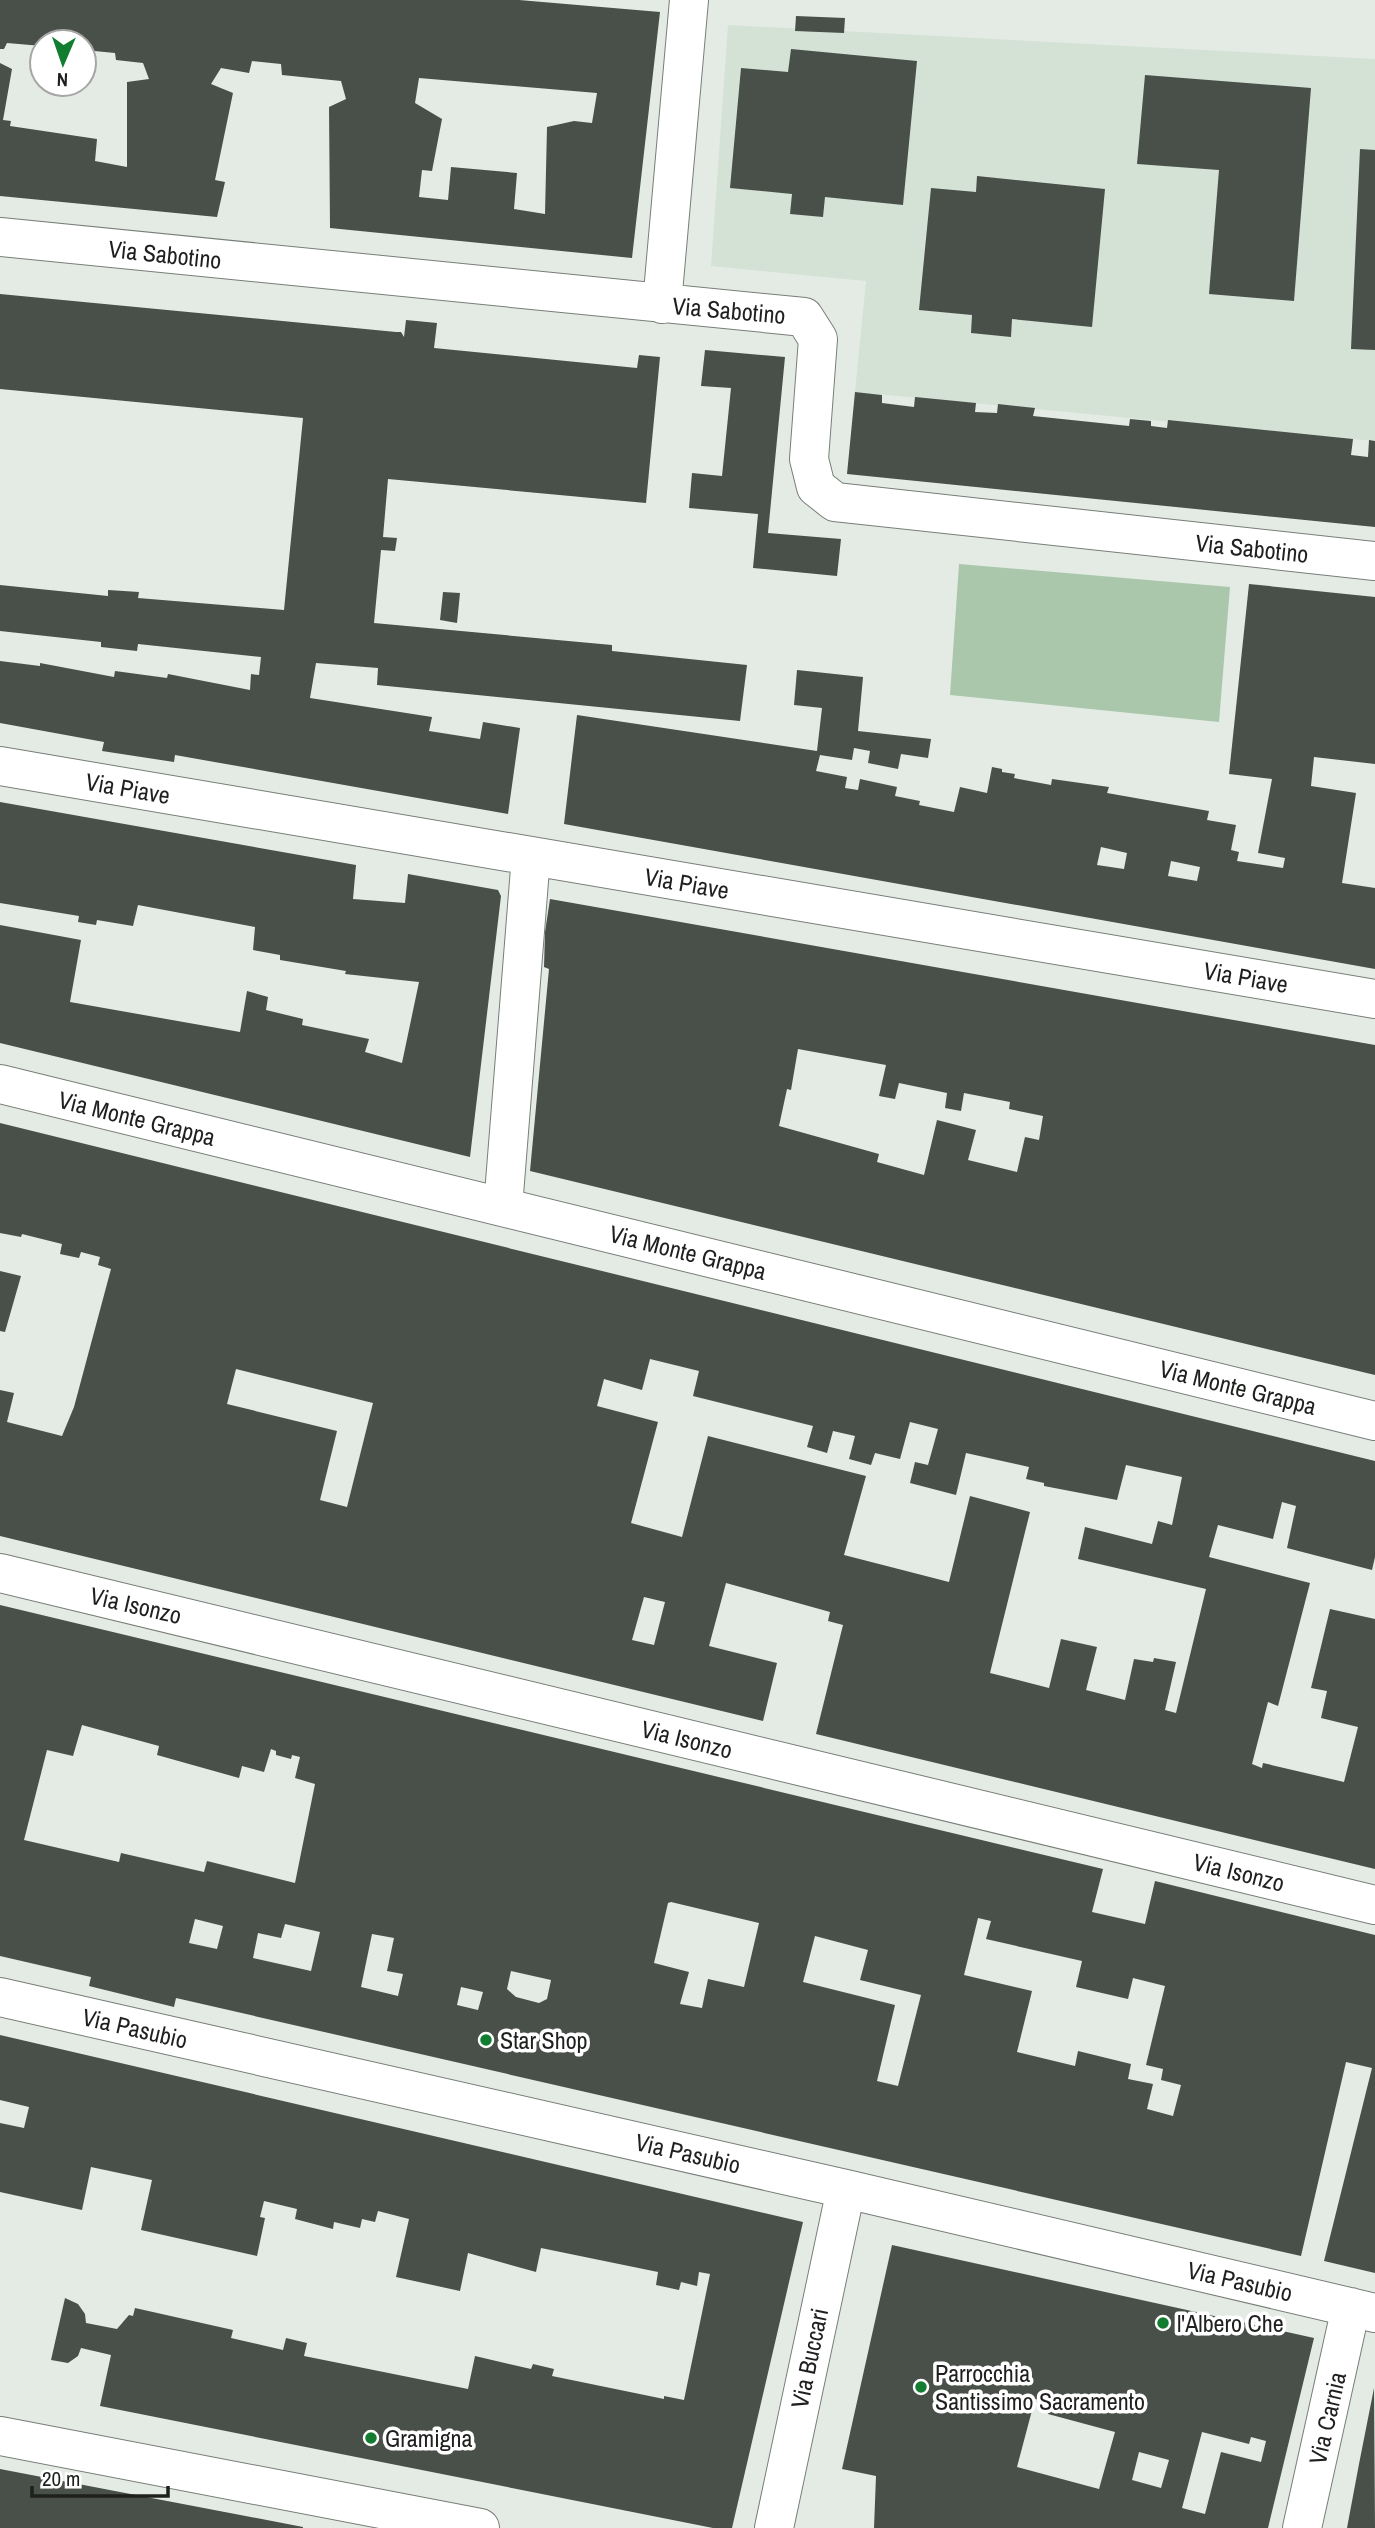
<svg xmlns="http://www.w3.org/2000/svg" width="1375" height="2528" font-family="'Archivo Narrow',sans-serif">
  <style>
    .built { fill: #d4e1d5 }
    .green { fill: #aac7ac }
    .building { fill: #494f49; fill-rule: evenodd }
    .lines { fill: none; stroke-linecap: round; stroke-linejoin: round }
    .street-casing { stroke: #777e78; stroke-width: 40 }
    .street { stroke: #fff; stroke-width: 38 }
    .poi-dot { fill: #127c31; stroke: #fff; stroke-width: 2.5 }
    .labels { text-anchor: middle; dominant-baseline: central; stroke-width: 7; stroke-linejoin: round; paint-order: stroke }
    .street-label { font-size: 24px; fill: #1e201e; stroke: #fff }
    .poi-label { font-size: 24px; fill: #1e201e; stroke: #fff; text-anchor: start }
  </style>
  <rect width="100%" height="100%" fill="#e4ebe4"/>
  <!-- built -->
  <path class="built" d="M728,25L1375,59V441L855,392L866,281L711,266Z"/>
  <!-- green -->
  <path class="green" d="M959,564L1230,587L1219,722L950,695Z"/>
  <!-- building -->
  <path class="building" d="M0,0H519L660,12L632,258L330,228L329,107L346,99L341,81L282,75L281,64L252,61L249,73L221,68L211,84L233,93L215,180L225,182L217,217L0,196V63L12,69L3,120L11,121L10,126L97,139L95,161L127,167V82L149,79L143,63L116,60L115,53L84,50V42H42V46L7,43L4,49H0ZM419,78L597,93L592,123L574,121L547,127L545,214L514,209L517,173L451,167L448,200L419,197L422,170L432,171L442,119L415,103Z
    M796,16L845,18L844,33L795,31Z
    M791,49L917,61L903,205L825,197L823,217L790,214L792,194L730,188L741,68L788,72Z
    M1145,75L1311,88L1294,301L1209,294L1219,170L1137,164Z
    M1360,149L1375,150V350L1351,349Z
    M977,176L1105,189L1092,327L1012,319L1011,337L971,333L972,315L919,310L931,188L976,192Z
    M0,294L396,332H401L404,337L406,320L437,323L434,348L637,368L639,355L660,357L646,503L388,479L383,537L397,538L395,551L381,550L374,623L612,645V651L747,665L740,721L377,685L378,668L316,663L310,698L432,717L429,731L480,739L483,722L520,728L508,814L175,755L174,762L102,751L104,742L0,723V661L40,666V663L114,677L115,671L167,678L168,674L250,690L251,674L259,675L261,657L138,644L137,651L101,647V642L0,631V585L108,596V590L139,592L138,598L284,610L303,418L0,389Z
    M705,350L785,357L768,533L841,539L837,576L753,568L758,514L689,508L692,473L722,476L731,388L701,386Z
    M855,392L882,395V403L914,407L915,397L976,403L975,412L997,413L998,404L1035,408L1033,416L1129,426L1130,419L1151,421V426L1167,428L1168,420L1353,439L1351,455L1368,457L1369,440L1375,441V527L847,474Z
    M1249,584L1375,597V764L1314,757L1311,786L1356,793L1342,883L1375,888V969L564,824L577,715L817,751L822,708L794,705L797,670L863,677L858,731L931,739L928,758L901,754L898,769L868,763L870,751L854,748L852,760L820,755L816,771L847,777L845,788L858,790L860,779L897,787L895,796L920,801L919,805L954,812L960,787L987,793L992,767L1002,769V772L1015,774L1014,778L1051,785L1052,779L1109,787L1107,793L1209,811L1207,820L1236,825L1231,850L1239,852L1237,861L1283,868L1285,858L1258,853L1272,779L1229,774ZM1101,847L1127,853L1124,869L1097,865ZM1171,861L1200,867L1197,881L1168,876Z
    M443,592L460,593L457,623L440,620Z
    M0,802L356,865L353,899L405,903L408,874L498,890L501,896L470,1157L0,1043V925L81,940L70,1002L240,1032L247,991L268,997L266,1010L303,1019L302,1025L369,1039L365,1052L402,1063L419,982L345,974L346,971L280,960V955L253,950L255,927L138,905L133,926L97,920L96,925L78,922L79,916L0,903Z
    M550,899L1375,1045V1375L530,1171L549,969L544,967L545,932ZM798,1049L886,1065L879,1096L895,1099L899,1083L947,1093L945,1108L961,1111L964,1093L1010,1102L1009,1109L1043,1116L1039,1140L1025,1137L1017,1172L968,1160L976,1130L937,1120L924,1175L877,1162L879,1154L779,1126L787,1089L791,1090Z
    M0,1123L1375,1461V1557L1372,1570L1287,1548L1296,1506L1282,1502L1273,1539L1218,1525L1209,1557L1310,1583L1278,1706L1268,1702L1252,1764L1262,1768L1263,1763L1344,1782L1358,1727L1321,1718L1327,1691L1311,1688L1330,1609L1375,1619V1869L816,1734L843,1625L828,1621L830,1612L726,1583L709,1646L777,1663L763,1721L0,1536V1390L14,1393L7,1422L62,1436L74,1407L111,1269L98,1265L100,1257L81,1252L79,1258L60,1254L62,1244L22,1234L21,1237L0,1233ZM650,1359L699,1371L693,1396L813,1426L807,1447L827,1453L833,1431L855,1436L849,1459L871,1465L875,1453L900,1459L910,1422L938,1429L928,1465L915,1462L910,1483L956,1495L966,1453L1029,1467L1026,1479L1044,1483V1486L1117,1500L1126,1465L1182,1477L1172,1525L1158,1521L1152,1544L1085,1527L1078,1559L1206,1589L1176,1713L1165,1710L1176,1662L1154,1658L1153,1662L1134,1659L1125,1700L1086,1690L1097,1647L1061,1639L1049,1688L990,1673L1030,1512L970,1496L949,1582L844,1555L866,1476L708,1436L682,1537L631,1523L658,1422L597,1406L604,1379L642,1390ZM236,1369L373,1403L347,1507L320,1500L337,1431L227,1404ZM644,1597L665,1602L654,1645L632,1640Z
    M0,1271L21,1276L5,1332L0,1331Z
    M0,1605L1103,1869L1092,1912L1145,1924L1155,1881L1375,1935V2273L1324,2261L1372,2068L1346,2062L1301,2256L176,1998L174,2007L89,1986L91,1977L0,1956ZM82,1725L159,1746L157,1755L239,1778L242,1766L264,1772L271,1749L276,1751V1755L291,1759L292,1755L300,1757L295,1778L315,1784L295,1883L207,1861L204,1872L121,1853L119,1862L24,1840L47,1750L73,1756ZM671,1902L759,1923L744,1987L708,1979L702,2008L680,2004L689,1972L654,1963L668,1903ZM978,1918L991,1921L986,1939L1082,1961L1076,1987L1128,1999L1133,1978L1165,1986L1146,2065L1163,2069L1161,2080L1181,2085L1173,2116L1147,2109L1153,2084L1128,2079L1131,2064L1078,2051L1075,2066L1017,2052L1032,1991L964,1975ZM195,1919L223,1926L217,1949L189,1943ZM285,1924L320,1932L311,1971L253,1958L258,1933L281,1938ZM372,1934L394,1938L387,1971L403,1974L398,1996L361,1987ZM815,1936L868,1950L860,1980L921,1995L898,2086L877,2081L895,2005L803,1982ZM511,1971L551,1980L547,1999L539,2003L516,1997L507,1989ZM461,1987L483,1992L478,2010L457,2005Z
    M0,2035L803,2222L732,2528H713L100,2406L111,2355L81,2348L78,2356L68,2363L51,2360L65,2298L78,2304L85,2314L86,2323L117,2329L129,2315L133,2316L135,2308L233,2330L231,2338L283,2350L286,2338L307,2343L304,2356L468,2389L475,2356L531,2369L533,2364L554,2369L552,2376L664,2399V2396L684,2400L710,2274L699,2272L697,2286L681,2282L679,2290L656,2285L658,2272L541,2248L536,2272L468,2253L460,2291L396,2277L409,2219L378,2211L375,2222L362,2219L360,2228L334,2222L333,2229L295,2219L297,2209L264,2201L260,2217L265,2218L257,2256L141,2230L152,2180L91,2167L82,2210L0,2192V2123L24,2128L29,2107L0,2100Z
    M892,2245L1314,2338L1268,2528H874L876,2476L842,2469ZM1035,2399L1051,2402L1048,2414L1115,2432L1099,2489L1017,2467ZM1202,2432L1249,2444L1251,2437L1266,2441L1261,2462L1221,2452L1205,2514L1182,2508ZM1139,2452L1169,2460L1161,2488L1132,2480Z
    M1374,2388L1375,2528H1347L1359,2464Z
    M0,2469L303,2527V2528H0Z"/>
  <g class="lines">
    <!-- street casing -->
    <g class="street-casing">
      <path id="street" d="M0,237L804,317L818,339L809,459L816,487L835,502L1375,561
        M662,304L689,0
        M0,766L1375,999
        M0,1084L1375,1421
        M503,1207L531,856
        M0,1573L1375,1905
        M0,1997L846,2189L1375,2313
        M0,2436L480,2528
        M774,2528L846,2189
        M1302,2528L1351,2307"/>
    </g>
    <!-- street -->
    <use href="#street" class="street"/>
  </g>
  <!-- markers -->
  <g class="poi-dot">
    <circle cx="486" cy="2040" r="7"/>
    <circle cx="1163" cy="2323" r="7"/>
    <circle cx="921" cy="2387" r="7"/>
    <circle cx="371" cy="2438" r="7"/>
  </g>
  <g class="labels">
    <!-- street labels -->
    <g class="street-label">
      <text transform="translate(165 254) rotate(6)">Via Sabotino</text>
      <text transform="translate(729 310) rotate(5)">Via Sabotino</text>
      <text transform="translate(1252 548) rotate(6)">Via Sabotino</text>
      <text transform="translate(128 788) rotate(10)">Via Piave</text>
      <text transform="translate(687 883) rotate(10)">Via Piave</text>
      <text transform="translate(1246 977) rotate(10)">Via Piave</text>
      <text transform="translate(137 1118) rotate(14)">Via Monte Grappa</text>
      <text transform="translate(688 1252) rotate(14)">Via Monte Grappa</text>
      <text transform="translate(1238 1387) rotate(14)">Via Monte Grappa</text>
      <text transform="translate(136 1605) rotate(13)">Via Isonzo</text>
      <text transform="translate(687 1739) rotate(14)">Via Isonzo</text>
      <text transform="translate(1239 1872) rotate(14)">Via Isonzo</text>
      <text transform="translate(135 2028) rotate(13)">Via Pasubio</text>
      <text transform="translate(688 2153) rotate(13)">Via Pasubio</text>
      <text transform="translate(1240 2281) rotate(13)">Via Pasubio</text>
      <text transform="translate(809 2358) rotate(-78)">Via Buccari</text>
      <text transform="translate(1327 2418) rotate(-77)">Via Carnia</text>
    </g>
    <!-- poi labels -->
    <g class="poi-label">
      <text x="500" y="2040">Star Shop</text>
      <text x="1177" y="2323">l'Albero Che</text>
      <text x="935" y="2373">Parrocchia<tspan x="935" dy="28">Santissimo Sacramento</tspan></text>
      <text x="385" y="2438">Gramigna</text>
    </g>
  </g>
  <!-- north arrow -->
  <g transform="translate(63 63) rotate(182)"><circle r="33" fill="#ffffff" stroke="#a5a6a5" stroke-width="2"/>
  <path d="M0-5L12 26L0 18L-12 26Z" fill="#127c31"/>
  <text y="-10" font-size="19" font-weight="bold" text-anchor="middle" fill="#1e201e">N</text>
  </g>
  <!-- scale -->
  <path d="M32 2486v10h136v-10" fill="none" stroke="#1e201e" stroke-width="3.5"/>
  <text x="42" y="2486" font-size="21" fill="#1e201e" stroke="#ffffff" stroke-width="5" paint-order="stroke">20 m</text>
</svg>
